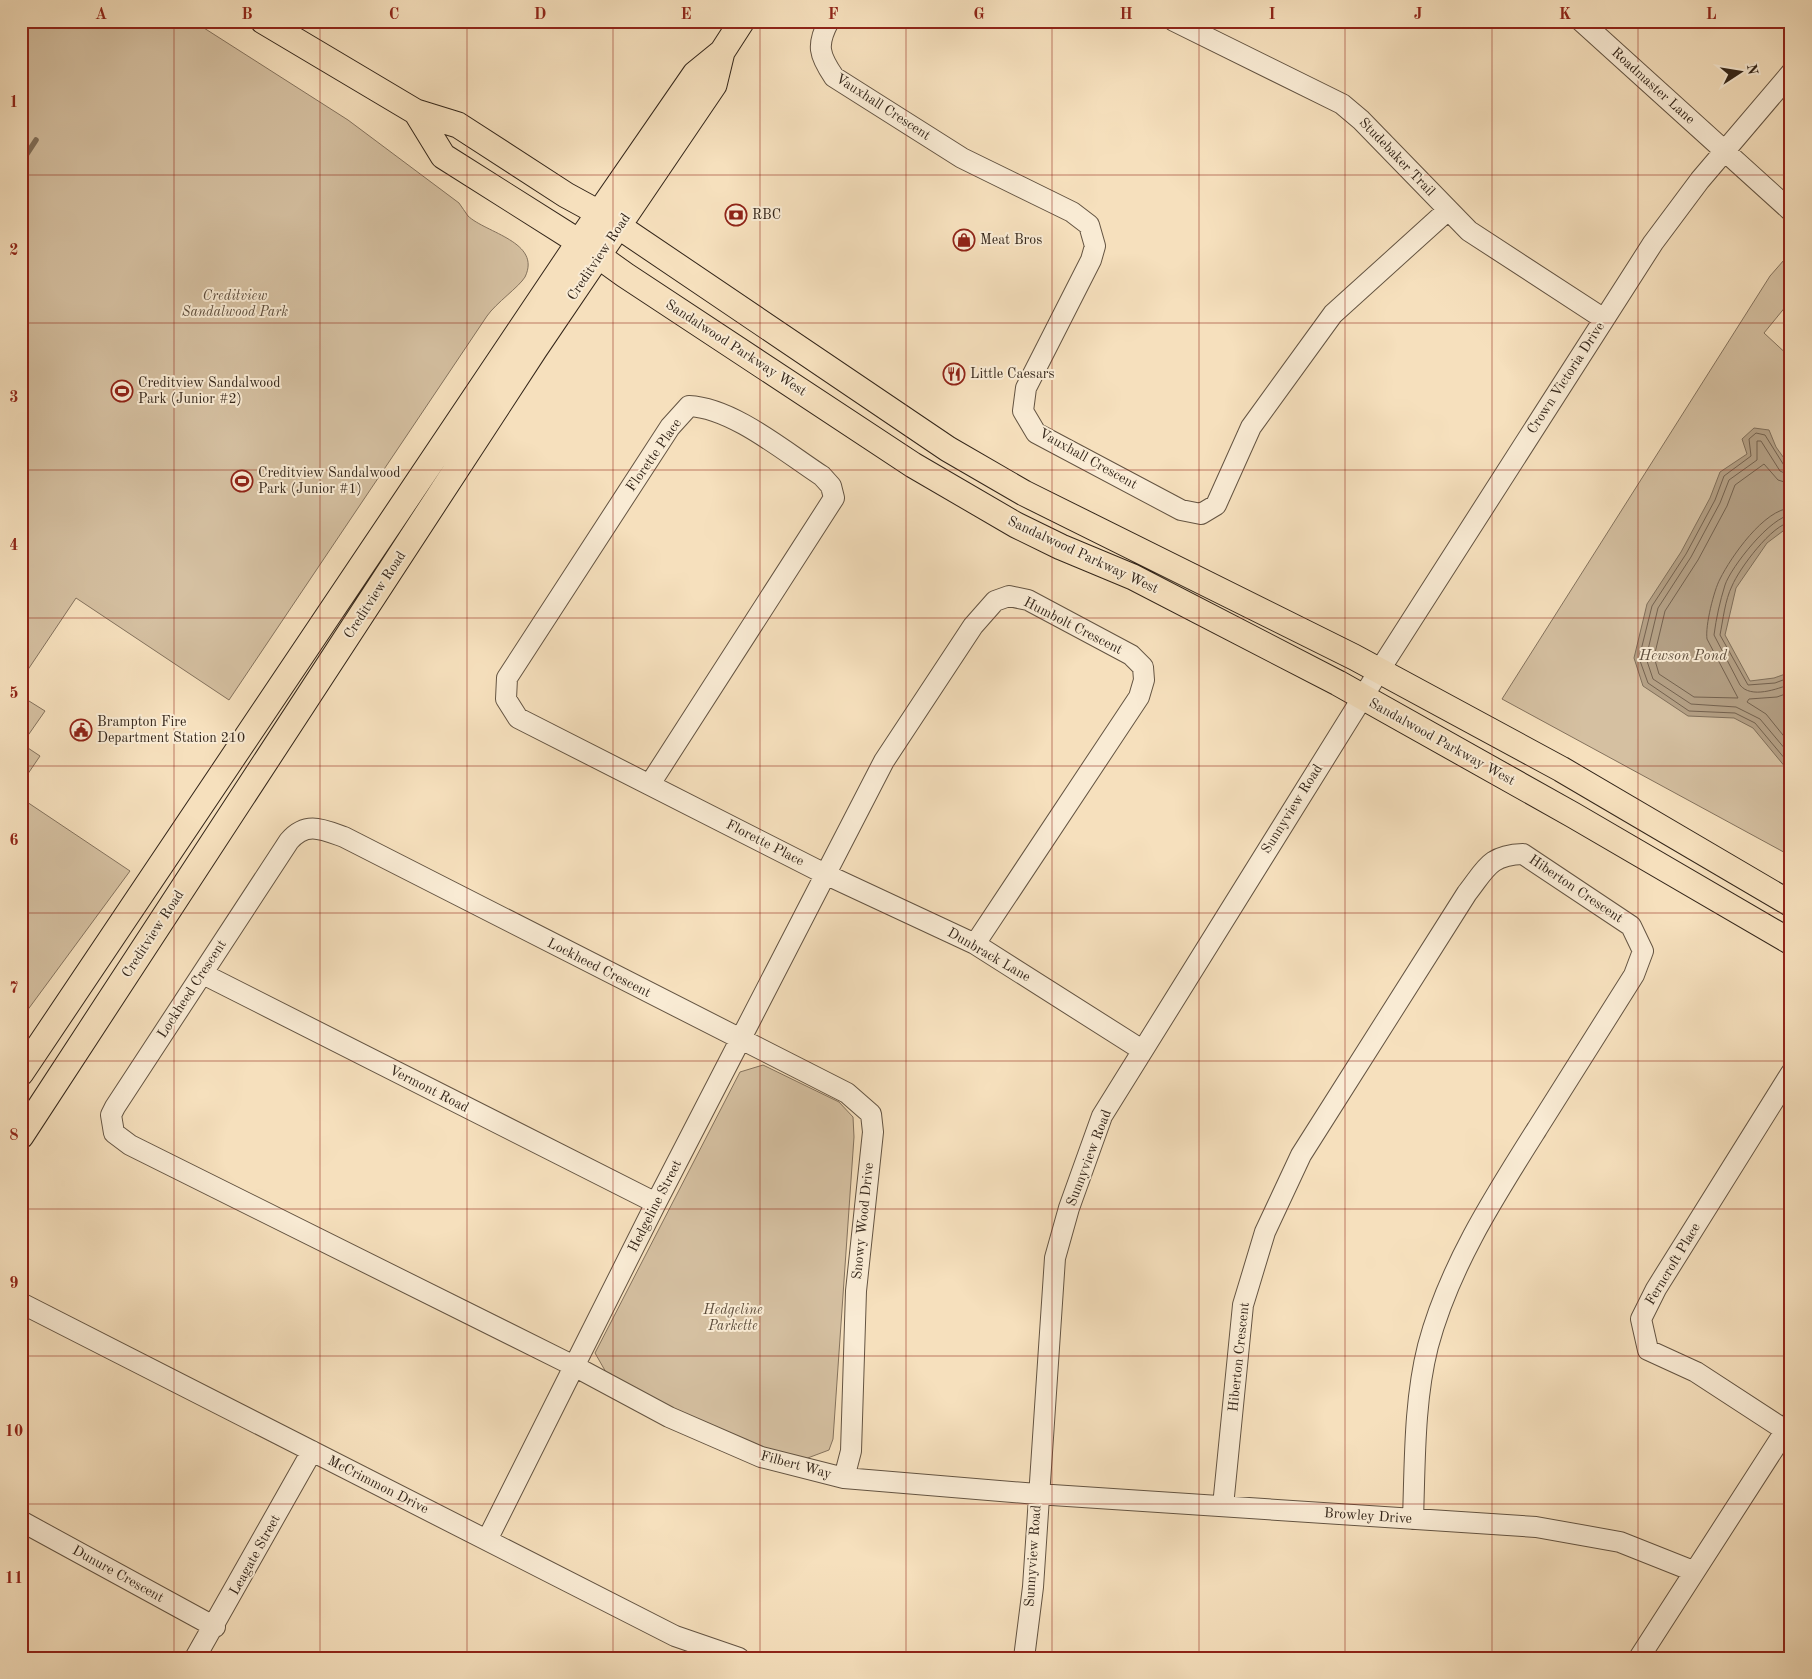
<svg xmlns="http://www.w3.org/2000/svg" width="1812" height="1679" font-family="'Old Standard TT',serif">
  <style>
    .green { fill: #d5c0a1; stroke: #84725d }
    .water { fill: #b4a085; stroke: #806f5a }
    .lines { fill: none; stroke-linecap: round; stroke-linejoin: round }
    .shore { stroke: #74624f; stroke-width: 1 }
    .stream { stroke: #806f5a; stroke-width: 5.5 }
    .minor-casing { stroke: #645442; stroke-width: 22 }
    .major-casing { stroke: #332519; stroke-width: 27 }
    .minor { stroke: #f9ebd4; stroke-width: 20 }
    .major { stroke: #f6e0bd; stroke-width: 25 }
    .grid { fill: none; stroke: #8f2418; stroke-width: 1; stroke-opacity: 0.55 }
    .labels { text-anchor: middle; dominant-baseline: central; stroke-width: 4; stroke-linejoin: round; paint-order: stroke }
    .street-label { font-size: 14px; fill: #332519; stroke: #f9ebd4 }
    .poi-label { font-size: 14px; fill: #332519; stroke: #f9ebd4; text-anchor: start }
    .park-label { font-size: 14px; font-style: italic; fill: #5c4c3b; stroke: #f9ebd4 }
    .water-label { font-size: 15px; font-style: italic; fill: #60503f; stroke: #f9ebd4 }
    .neatline { fill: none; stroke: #8f2418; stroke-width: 2 }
    .grid-label { font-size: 16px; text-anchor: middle; font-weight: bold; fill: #8f2418 }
  </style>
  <rect width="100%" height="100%" fill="#f6e0bd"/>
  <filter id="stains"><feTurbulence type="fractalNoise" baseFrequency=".004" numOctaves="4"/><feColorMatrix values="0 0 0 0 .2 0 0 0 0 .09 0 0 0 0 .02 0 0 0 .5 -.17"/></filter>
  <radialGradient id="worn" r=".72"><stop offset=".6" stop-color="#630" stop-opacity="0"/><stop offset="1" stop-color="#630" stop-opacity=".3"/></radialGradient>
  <!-- green -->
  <path class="green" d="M21,21H193L348,120L459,203C462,207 465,212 468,216C486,233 542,242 525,277C519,287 496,303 487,316L229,700L76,598L21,680Z
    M1791,252V300L1764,333L1791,358V856L1502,699L1770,276Z
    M21,696L45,711L22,744L40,756L21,784Z
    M21,798L130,871L21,1019Z
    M763,1065L839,1102L853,1117L854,1137L833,1439L829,1450L805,1459L733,1439L607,1374L595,1353L740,1072Z"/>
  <!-- water -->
  <path class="water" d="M1754,428L1769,430L1776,447L1791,468V525L1767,543L1736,588L1725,635L1750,681L1774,678L1791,672V774L1753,728L1734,718L1688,716L1643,686L1634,658L1647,604L1681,552L1710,498L1720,472L1747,454L1742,439Z"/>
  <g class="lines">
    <!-- shore -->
    <path class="shore" d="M1791,470L1785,467L1765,435L1756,433L1749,439L1751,456L1724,476L1715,500L1686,554L1652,606L1639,658L1648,683L1689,711L1735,713L1755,723L1791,766
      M1791,476L1780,471L1761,441H1757V460L1729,480L1720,503L1691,557L1658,608L1646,658L1653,679L1691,704L1736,707L1760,719L1791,756
      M1791,484L1778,480L1764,464L1735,485L1727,506L1698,560L1665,611L1654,657L1659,674L1694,697L1738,698L1707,639C1705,626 1714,590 1720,579C1731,557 1764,509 1791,508
      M1791,515C1771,516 1731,567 1725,585C1720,601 1716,619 1714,635L1740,685C1751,699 1777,689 1791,684
      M1791,522C1772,524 1739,569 1732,586C1725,600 1723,620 1720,635L1748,685L1775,683L1791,677
      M1791,692L1777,697L1749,699L1747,702L1766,714L1791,745"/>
    <!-- stream -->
    <path class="stream" d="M21,163L36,140"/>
    <!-- minor casing -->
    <g class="minor-casing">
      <path id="minor" d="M829,21C816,45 819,55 834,77L962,158L1072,212L1089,225L1095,246L1091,260L1026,388L1023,411L1036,433L1181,510L1201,514L1216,505L1251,427L1333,314L1448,210
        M1174,21L1342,104L1361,120L1469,231L1604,319
        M1581,21L1791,211
        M650,784L834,498L831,486L822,476C785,452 733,408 689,406L670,427L507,678L506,699L518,718L827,875L975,944L1142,1050
        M203,974L656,1203
        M21,1303L675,1636L739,1658
        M1785,1430L1696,1372L1648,1350L1641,1319L1656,1289L1791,1073
        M844,1478L851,1451L856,1291L873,1132L871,1114L847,1093L344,837C322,829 306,821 289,841L115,1107L111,1115L114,1133L130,1145L574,1366L669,1417L761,1457L844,1478L1037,1494L1536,1527L1620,1542L1693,1571
        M1223,1506L1243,1305L1265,1232L1301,1155L1467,893C1486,869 1489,855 1523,854L1631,926L1643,951L1634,975C1601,1027 1569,1078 1537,1129C1494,1197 1449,1267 1428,1346C1414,1401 1415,1462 1413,1519
        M21,1521L215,1627
        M487,1540L656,1203L884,761L973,626L995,601L1009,596L1028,600L1131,655L1143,667L1144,680L1139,697L975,944
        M195,1658L312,1451
        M1024,1658L1033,1587L1055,1258L1069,1208L1102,1116L1379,671L1653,243L1700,180L1791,73
        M1639,1658L1791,1422"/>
    </g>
    <!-- major casing -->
    <g class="major-casing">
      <path id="major" d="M263,21L416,112L458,125L566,195L599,213L948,449L1024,493L1354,657L1561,769L1791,904
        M416,112L443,156L579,242L625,275L913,465L1016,525L1061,547L1133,577L1338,683L1573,815L1791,942
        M21,1073L579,242L695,74L722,52L742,21
        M21,1136L535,349L714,85L722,52"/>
    </g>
    <!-- minor -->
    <use href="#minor" class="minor"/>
    <!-- major -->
    <use href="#major" class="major"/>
  </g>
  <!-- grid -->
  <path class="grid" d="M174,21V1658M320,21V1658M467,21V1658M613,21V1658M760,21V1658M906,21V1658M1052,21V1658M1199,21V1658M1345,21V1658M1492,21V1658M1638,21V1658M21,175H1791M21,323H1791M21,470H1791M21,618H1791M21,766H1791M21,913H1791M21,1061H1791M21,1209H1791M21,1356H1791M21,1504H1791"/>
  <!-- icons -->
  <defs>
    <g id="bank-ring" transform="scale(1.125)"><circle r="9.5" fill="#f9ebd4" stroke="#8f2418" stroke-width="1.5"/><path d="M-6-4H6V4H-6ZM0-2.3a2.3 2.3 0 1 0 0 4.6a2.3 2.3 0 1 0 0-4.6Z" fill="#8f2418"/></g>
    <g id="shop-ring" transform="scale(1.125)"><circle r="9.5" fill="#f9ebd4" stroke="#8f2418" stroke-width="1.5"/><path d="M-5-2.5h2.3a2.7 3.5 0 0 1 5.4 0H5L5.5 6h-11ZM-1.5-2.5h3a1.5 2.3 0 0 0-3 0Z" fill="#8f2418"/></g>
    <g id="restaurant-ring" transform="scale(1.125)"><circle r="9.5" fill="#f9ebd4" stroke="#8f2418" stroke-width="1.5"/><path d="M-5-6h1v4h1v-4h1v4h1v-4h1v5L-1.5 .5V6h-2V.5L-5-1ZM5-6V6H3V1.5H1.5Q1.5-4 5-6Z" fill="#8f2418"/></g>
    <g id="stadium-ring" transform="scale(1.125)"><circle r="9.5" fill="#f9ebd4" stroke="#8f2418" stroke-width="1.5"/><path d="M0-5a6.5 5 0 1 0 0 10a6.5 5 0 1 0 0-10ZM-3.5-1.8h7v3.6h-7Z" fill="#8f2418"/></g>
    <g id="civic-ring" transform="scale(1.125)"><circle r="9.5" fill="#f9ebd4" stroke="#8f2418" stroke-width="1.5"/><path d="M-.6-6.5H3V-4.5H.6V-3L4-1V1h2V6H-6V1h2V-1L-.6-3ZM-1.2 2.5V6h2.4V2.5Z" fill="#8f2418"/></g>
  </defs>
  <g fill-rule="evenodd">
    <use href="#bank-ring" x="736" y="215"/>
    <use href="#shop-ring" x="964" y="240"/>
    <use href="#restaurant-ring" x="954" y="374"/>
    <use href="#stadium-ring" x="122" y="391"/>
    <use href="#stadium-ring" x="242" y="481"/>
    <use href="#civic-ring" x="81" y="730"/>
  </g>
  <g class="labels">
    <!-- street labels -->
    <g class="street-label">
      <text transform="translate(1653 86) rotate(42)">Roadmaster Lane</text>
      <text transform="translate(883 107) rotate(33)">Vauxhall Crescent</text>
      <text transform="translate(1397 157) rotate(46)">Studebaker Trail</text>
      <text transform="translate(599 257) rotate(-56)">Creditview Road</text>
      <text transform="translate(736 348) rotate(33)">Sandalwood Parkway West</text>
      <text transform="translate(1566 378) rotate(-57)">Crown Victoria Drive</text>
      <text transform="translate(654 455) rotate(-55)">Florette Place</text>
      <text transform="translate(1088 459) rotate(29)">Vauxhall Crescent</text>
      <text transform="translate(1083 555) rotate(25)">Sandalwood Parkway West</text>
      <text transform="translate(375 595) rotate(-57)">Creditview Road</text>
      <text transform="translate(1073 626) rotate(27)">Humbolt Crescent</text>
      <text transform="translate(1442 742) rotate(29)">Sandalwood Parkway West</text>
      <text transform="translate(1292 809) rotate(-58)">Sunnyview Road</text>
      <text transform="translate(765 843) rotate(27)">Florette Place</text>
      <text transform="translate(1576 889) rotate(34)">Hiberton Crescent</text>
      <text transform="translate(153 934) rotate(-57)">Creditview Road</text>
      <text transform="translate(989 955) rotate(30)">Dunbrack Lane</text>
      <text transform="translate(599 968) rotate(27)">Lockheed Crescent</text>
      <text transform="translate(192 989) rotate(-57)">Lockheed Crescent</text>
      <text transform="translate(429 1089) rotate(27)">Vermont Road</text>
      <text transform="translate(1089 1158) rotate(-69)">Sunnyview Road</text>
      <text transform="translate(655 1206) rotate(-63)">Hedgeline Street</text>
      <text transform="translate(863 1221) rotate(-84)">Snowy Wood Drive</text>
      <text transform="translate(1673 1264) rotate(-59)">Ferncroft Place</text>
      <text transform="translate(1239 1357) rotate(-84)">Hiberton Crescent</text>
      <text transform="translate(796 1465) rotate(15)">Filbert Way</text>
      <text transform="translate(378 1485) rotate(27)">McCrimmon Drive</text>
      <text transform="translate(1368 1516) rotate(4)">Browley Drive</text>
      <text transform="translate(255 1555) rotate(-61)">Leagate Street</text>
      <text transform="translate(1033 1556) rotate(-86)">Sunnyview Road</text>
      <text transform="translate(118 1574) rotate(29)">Dunure Crescent</text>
    </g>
    <!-- poi labels -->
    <g class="poi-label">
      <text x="752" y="215">RBC</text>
      <text x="980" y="240">Meat Bros</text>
      <text x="970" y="374">Little Caesars</text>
      <text x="138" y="383">Creditview Sandalwood<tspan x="138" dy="16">Park (Junior #2)</tspan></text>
      <text x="258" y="473">Creditview Sandalwood<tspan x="258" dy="16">Park (Junior #1)</tspan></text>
      <text x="97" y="722">Brampton Fire<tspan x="97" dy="16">Department Station 210</tspan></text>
    </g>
    <!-- park labels -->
    <g class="park-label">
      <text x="235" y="296">Creditview<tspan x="235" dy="16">Sandalwood Park</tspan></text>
      <text x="733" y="1310">Hedgeline<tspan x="733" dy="16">Parkette</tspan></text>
    </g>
    <!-- water labels -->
    <g class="water-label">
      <text x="1683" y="656">Hewson Pond</text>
    </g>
  </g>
  <!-- margin -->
  <rect width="1812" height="1679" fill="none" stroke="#f6e0bd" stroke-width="55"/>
  <!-- north arrow -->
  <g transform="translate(1740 72) rotate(78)" stroke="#f9ebd4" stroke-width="4" paint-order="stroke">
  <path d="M0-4L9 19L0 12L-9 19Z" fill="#332519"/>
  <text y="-8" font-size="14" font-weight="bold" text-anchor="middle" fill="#332519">N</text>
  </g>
  <rect x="28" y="28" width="1756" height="1624" class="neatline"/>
  <g class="grid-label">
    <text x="101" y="19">A</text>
    <text x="247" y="19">B</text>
    <text x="394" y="19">C</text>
    <text x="540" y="19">D</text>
    <text x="686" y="19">E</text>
    <text x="833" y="19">F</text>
    <text x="979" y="19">G</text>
    <text x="1126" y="19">H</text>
    <text x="1272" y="19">I</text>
    <text x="1418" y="19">J</text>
    <text x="1565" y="19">K</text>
    <text x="1711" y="19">L</text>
    <text x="14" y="107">1</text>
    <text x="14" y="255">2</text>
    <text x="14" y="402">3</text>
    <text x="14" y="550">4</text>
    <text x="14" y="698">5</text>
    <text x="14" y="845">6</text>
    <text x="14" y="993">7</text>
    <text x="14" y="1140">8</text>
    <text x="14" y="1288">9</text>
    <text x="14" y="1436">10</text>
    <text x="14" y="1583">11</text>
  </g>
  <rect width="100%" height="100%" filter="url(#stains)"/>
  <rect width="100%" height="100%" fill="url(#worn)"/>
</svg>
